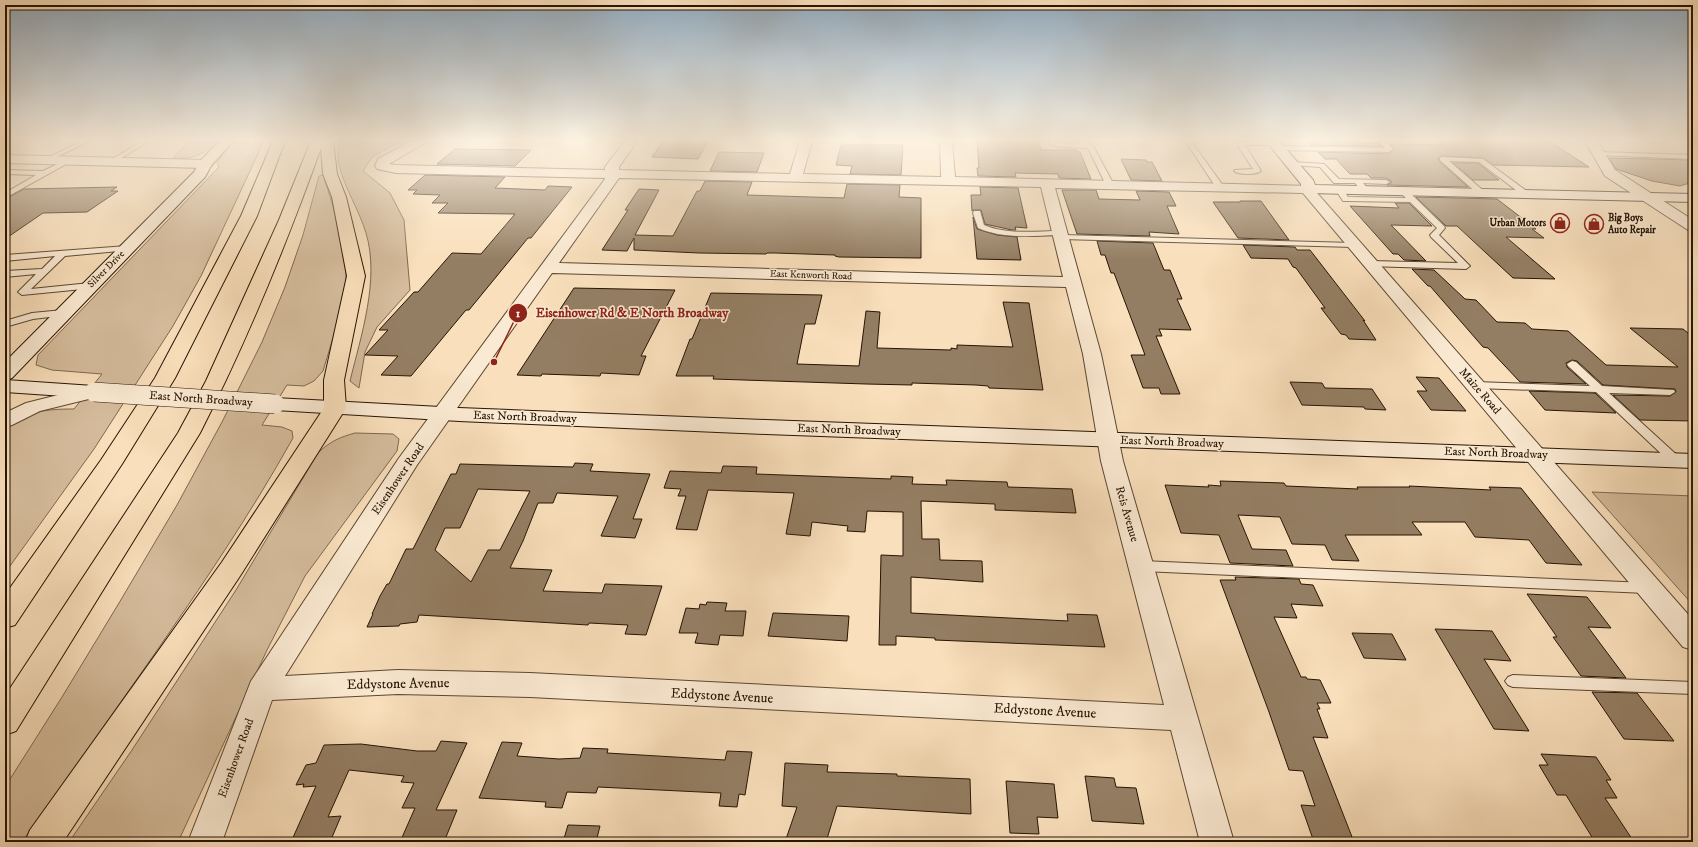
<svg xmlns="http://www.w3.org/2000/svg" width="1698" height="847" font-family="'IM FELL DW Pica',serif">
  <style>
    .green { fill: #d5bc9c; stroke: #7e6850 }
    .building { fill: #947e63; stroke: #261403; fill-rule: evenodd }
    .lines { fill: none; stroke-linecap: round; stroke-linejoin: round }
    .lane-casing { stroke: #5b4731; stroke-width: 2 }
    .street-casing { stroke: #5b4731; stroke-width: 2 }
    .secondary-casing { stroke: #261403; stroke-width: 2 }
    .highway-casing { stroke: #261403; stroke-width: 2 }
    .lane { fill: #fbead3; fill-rule: evenodd }
    .street { fill: #fbead3; fill-rule: evenodd }
    .secondary { fill: #fbead3; fill-rule: evenodd }
    .highway { fill: #f9dfbb; fill-rule: evenodd }
    .secondary-bridge-casing { stroke: #261403; stroke-width: 20; stroke-linecap: butt }
    .secondary-bridge { stroke: #fbead3; stroke-width: 19 }
    .labels { text-anchor: middle; dominant-baseline: central; stroke-width: 3; stroke-linejoin: round; paint-order: stroke }
    .far-poi-label { font-size: 10px; font-weight: bold; fill: #261403; stroke: #fbead3; text-anchor: start }
    .far-street-label { font-size: 10px; fill: #261403; stroke: #fbead3 }
    .street-label { font-size: 12px; fill: #261403; stroke: #fbead3 }
    .near-street-label { font-size: 14px; fill: #261403; stroke: #fbead3 }
    .leader { fill: none; stroke: #8f2418; stroke-width: 1.5 }
    .callout-dot { fill: #8f2418; stroke: #fbead3; stroke-width: 1.5 }
    .mark-label { font-size: 12px; text-anchor: middle; font-weight: bold; fill: #fff }
    .callout-label { font-size: 13px; text-anchor: middle; font-weight: bold; fill: #8f2418; stroke: #fbead3; stroke-width: 3; stroke-linejoin: round; paint-order: stroke }
  </style>
  <rect width="100%" height="100%" fill="#f9dfbb"/>
  <filter id="stains"><feTurbulence type="fractalNoise" baseFrequency=".005" numOctaves="4"/><feColorMatrix values="0 0 0 0 .2 0 0 0 0 .09 0 0 0 0 .02 0 0 0 .5 -.17"/></filter>
  <radialGradient id="worn" r=".72"><stop offset=".6" stop-color="#630" stop-opacity="0"/><stop offset="1" stop-color="#630" stop-opacity=".3"/></radialGradient>
  <!-- green -->
  <path class="green" d="M189,141H218C204,154 193,160 173,158Z
    M234,141H264L201,276L173,326L94,449L5,573V430C28,411 45,409 74,409L102,374L52,370L36,365L38,355L219,167L217,162Z
    M339,141H401L372,157L363,171L390,193L404,220L410,290L377,327L365,352L359,388L350,381C361,336 380,279 366,233C359,210 345,189 339,165C337,158 339,148 339,141Z
    M323,175L335,212L346,256V283L340,315L323,371L314,381L304,386L287,385L262,425L282,427L292,431L293,438C250,515 201,587 151,659C108,720 66,781 22,842H5V787L62,697L119,603L177,505L222,422L262,342L285,287L303,235L319,176Z
    M355,433L393,434L399,439L397,451L305,576L267,650L178,842H69L132,750L236,590L318,453C329,442 340,437 355,433Z
    M1592,492L1693,496V605Z"/>
  <!-- building -->
  <path class="building" d="M663,141H708L698,159L652,157Z
    M977,141H1038L1041,150H1077L1078,152H1080L1091,179L1059,178L1058,174L1015,173L1016,177L978,176L977,168H979Z
    M1307,141H1357L1359,143H1379L1382,146L1311,145Z
    M1438,141L1508,142L1506,141H1549L1589,167L1493,165L1483,158L1442,156L1438,158L1439,161L1468,187L1387,185L1391,183V181L1386,178H1371L1367,174H1350L1336,159H1325L1318,152L1389,154L1394,149L1390,144L1444,145Z
    M841,145H903L901,175L850,174L852,166L836,165Z
    M455,149L531,150L515,166L437,164Z
    M719,152L764,153L757,172L710,171Z
    M1609,158L1693,160V182L1680,186L1652,181L1616,169Z
    M1121,159L1146,160L1147,162H1152L1162,181L1131,180Z
    M1453,163H1478L1499,180H1473Z
    M425,175L505,177L495,188L545,190L548,186L572,187L531,238H528L469,310H466L411,376L381,375L398,356L365,355L388,330H379L414,292H418L452,253L481,254L515,214L438,213L448,203H432L440,195L413,194L417,190H408Z
    M705,181L752,182L747,195L844,198L847,184L900,185L899,197L921,198V258L839,257L835,256V255L775,253H767L766,254L699,253L634,250V238L627,251L602,250L628,210H625L639,189L659,190L635,235L673,236L697,191H700Z
    M117,187L111,191H118L87,212L43,213L5,239V199L24,189Z
    M980,187L1018,188L1027,228L1015,227L1016,230H1012L985,224L981,210H974L972,211L971,195H981Z
    M1062,190H1096L1099,199L1140,200L1136,191L1169,192L1176,206H1167L1179,234L1149,232L1150,236L1077,234Z
    M1416,197L1497,199L1536,229H1532L1544,238L1506,237L1555,279L1513,278L1457,226H1446Z
    M1240,201H1261L1289,240L1238,238L1213,202H1240Z
    M1395,203H1409L1432,226L1391,225L1426,261L1404,260L1398,254H1393L1350,206L1399,208Z
    M973,217L977,229L997,235L1017,237L1021,260L977,259Z
    M1097,241L1153,243L1164,270H1170L1182,299H1177L1191,330L1159,329L1162,336H1156L1180,394H1161L1159,388H1143L1131,355H1145L1114,273H1111L1105,255H1101Z
    M1243,245L1295,247L1297,250H1310L1365,321L1363,320L1376,340L1349,339L1346,335L1341,334L1321,308H1325L1296,268L1293,267L1288,259L1251,258Z
    M1412,269L1434,270L1465,299L1476,300L1497,322L1525,323L1532,329L1568,331L1606,365L1678,367L1630,328L1683,329L1693,337V421L1640,420L1613,395L1670,396L1676,392L1675,389L1603,385L1577,361L1572,360L1566,363L1567,367L1586,384L1520,382L1488,348L1483,347L1430,286H1428Z
    M574,288L675,290L641,356H646L639,375L601,373L600,376L542,374L541,376L517,375Z
    M711,293L822,295L815,324H805L797,364L859,366L866,311L880,312L877,348L951,350V348L957,349V345L1013,347L1003,302L1029,303L1043,390L989,388L988,386L976,385L912,383V385L866,384L713,379L714,376H676L690,339H692Z
    M1416,377L1439,378L1466,411L1431,410L1417,391H1427Z
    M1290,382L1322,383L1325,388L1372,389L1386,410L1365,409L1364,407L1302,405Z
    M1529,391L1595,393L1616,413L1545,410Z
    M575,463L593,464L590,471L650,474L633,519H642L635,538L601,536L618,496L557,493L553,503H538L523,541L510,568L552,570L543,591L602,593L605,584L662,586L646,635L625,634L628,625L589,623L588,625L419,615L417,622L400,624L399,626L367,627L373,614H372L380,596L387,584H389L406,549H413L451,474H456L460,464L573,467ZM478,489L530,491L500,550H488L471,582L435,550L445,528H460Z
    M723,466L757,467L756,474L891,479V476L913,477L912,484L947,485L946,480L1007,482L1008,487L1072,489L1076,513L995,510V504L921,501L922,539H939L940,560L982,561L983,582L911,577V613L1068,621L1067,614L1097,615L1105,647L935,640V638L896,636V645H879L881,555L903,556V512L867,511L865,532L847,531L848,526L812,522L810,536L786,534L794,493L708,490L697,530L676,529L686,496H678L681,489L664,488L670,471L721,473Z
    M1220,481L1284,483L1286,486L1358,489L1357,487H1410L1409,486L1491,490L1489,487L1521,488L1582,565L1546,563L1529,540L1475,537L1465,522H1412L1422,535H1345L1359,561L1332,560L1325,545L1292,544L1280,517L1238,515L1252,549L1286,550L1293,566L1230,563L1219,535L1181,533L1165,485L1209,487L1208,485L1221,486Z
    M1235,577L1299,579L1301,584L1313,585L1323,606L1291,604L1297,618L1274,617L1301,677H1306L1307,679L1320,680L1331,703H1317L1320,709H1317L1328,738L1313,737L1354,842H1314L1301,805L1315,806L1303,771L1289,770L1269,712L1220,580H1236Z
    M1527,594L1587,597L1611,628L1588,627L1626,678L1581,676L1553,637H1557Z
    M707,602L727,603L725,611H746L743,636L720,635L718,645L695,643L698,633H679L686,608L699,609L700,604L706,605Z
    M773,613L849,616L847,641L768,636Z
    M1435,629L1492,631L1511,661L1484,659L1529,731L1494,729Z
    M1352,633L1392,634L1406,660L1364,658Z
    M1592,692L1637,693L1674,741L1624,739Z
    M441,741L467,743L436,810H457L444,842H400L415,808H402L414,783L401,782L404,776L349,770L328,817L341,816L330,842H291L316,786L303,787L304,784L296,785L306,765L316,763L324,745L361,744L417,751H436Z
    M502,742L522,743L517,756L559,759L580,758L583,748L608,749L607,753L725,760L727,751L752,752L745,795L739,794L737,807L719,806L721,793L598,787L596,793L567,792L562,808L545,807L546,802L479,798Z
    M1541,754L1596,757L1611,780H1606L1617,798H1605L1634,842H1595L1566,795H1557L1539,765H1548Z
    M785,763L828,765L827,772L897,774V776L970,779L971,814L837,806L826,842H785L797,807L782,806Z
    M1085,776L1114,778L1116,787L1136,788L1144,824L1092,821Z
    M1006,781L1054,784L1058,818L1037,817L1039,834L1010,833Z
    M568,825L600,826L596,842H563Z"/>
  <g class="lines">
    <!-- lane casing -->
    <g class="lane-casing">
      <path id="lane" d="M83,141H90L48,161L43,160Z
        M142,141H149L113,163L108,162Z
        M1048,141H1054L1059,143H1080L1078,141H1085L1093,146L1114,185L1110,187L1106,185L1088,148L1059,147L1050,144Z
        M1187,141H1191L1224,187L1223,189H1217L1186,142Z
        M1379,141H1385L1393,149L1389,152L1279,150L1276,148L1279,146L1385,148Z
        M1240,142L1275,141L1278,143L1275,145H1245L1261,171C1256,175 1239,175 1234,171L1235,170L1253,169L1238,146Z
        M1599,152L1693,155V159L1597,155L1596,154Z
        M1442,157L1483,159L1532,195L1528,197H1525L1479,162L1449,161L1486,193L1482,195H1479L1440,160V158Z
        M68,159L71,161L70,162L5,198V193L36,175L5,174V170L43,171Z
        M1292,162L1324,164L1339,179L1386,180L1390,182L1386,184L1363,183L1369,190L1365,192H1362L1355,183H1334L1320,167L1290,165L1289,164Z
        M1336,187H1342L1348,197L1406,198L1399,191L1400,189H1406L1444,226L1445,228L1439,235L1470,266L1466,269L1367,266L1366,264L1370,261L1458,263L1431,237L1430,235L1437,228L1410,202L1346,201H1343L1335,189Z
        M974,211H980L984,225C1007,235 1036,231 1060,231H1063V235L1354,243L1358,245L1354,247L1061,239H1058V235C1032,236 1003,239 978,228L973,213Z
        M127,246H130V250L65,256L31,289L90,283L94,286L93,288L22,295L18,292L36,274L5,277V271L42,269L55,256L5,261V255Z
        M63,310L68,313L66,315L33,319L5,327V321L32,313Z
        M1572,361L1576,362L1602,386L1674,390L1675,392L1670,395L1609,393L1679,457L1681,460L1679,463H1671L1596,392L1475,388L1470,385L1475,382L1590,386L1568,366L1567,364Z
        M1142,561L1647,583L1652,584L1654,588L1652,592L1647,593L1142,571L1137,569L1135,566L1137,563Z
        M1513,675L1693,682V694L1513,687L1508,685L1505,681L1508,677Z"/>
    </g>
    <!-- street casing -->
    <g class="street-casing">
      <path id="street" d="M411,141H425L423,144L389,164L396,165L605,170V167L625,141H637L619,167V170L790,174L800,141H812L803,174L941,177L940,141H952L955,177L1313,186L1317,193L1693,620V650L1683,647L1303,193L1055,188L1101,354L1123,461L1234,842H1200L1171,730L530,697L398,694L272,700L222,842H188L251,681L399,458L605,179V178L396,173L377,169L375,166L378,159ZM619,178L1041,187L1063,277L559,263ZM552,273L1066,287L1083,354L1101,461L1164,705L530,673L398,670L285,676L417,465Z
        M1585,141H1597L1615,170L1693,220V232L1688,230L1605,176Z
        M5,155L205,160L210,161L212,164L210,167L205,168L5,163Z
        M94,386L101,388L104,392L101,396L40,411L12,425L5,427V413L26,403Z"/>
    </g>
    <!-- secondary casing -->
    <g class="secondary-casing">
      <path id="secondary" d="M1266,141H1279L1313,180L1315,185L1693,194V202L1308,193L1303,192L1301,189V184Z
        M205,160L210,161L212,164L205,177L12,378L6,380L94,386L101,388L104,392L101,396L94,398L5,392V362L194,172L200,161Z
        M275,398L459,408L766,420L1693,454V468L766,434L459,421L275,410L267,409L264,404L267,399Z"/>
    </g>
    <!-- highway casing -->
    <g class="highway-casing">
      <path id="highway" d="M220,141H233L210,167L205,168L200,167L198,164L200,161Z
        M273,141H285L257,216L175,378L122,464L15,625L5,628V595L101,460L155,378L241,216Z
        M311,141H333L337,174L346,197L365,276L344,380L346,408L240,576L63,842H25L30,830L222,562L324,408V380L347,276L332,197L323,174L321,148C286,245 247,341 200,433L16,731L5,735V696L178,433L206,381L279,220Z"/>
    </g>
    <!-- lane -->
    <use href="#lane" class="lane"/>
    <!-- street -->
    <use href="#street" class="street"/>
    <!-- secondary -->
    <use href="#secondary" class="secondary"/>
    <!-- highway -->
    <use href="#highway" class="highway"/>
    <!-- secondary-bridge casing -->
    <g class="secondary-bridge-casing">
      <path id="secondary-bridge" d="M94,392L275,404"/>
    </g>
    <!-- secondary-bridge -->
    <use href="#secondary-bridge" class="secondary-bridge"/>
  </g>
  <!-- sky -->
  <linearGradient id="sky" x2="0" y2="1"><stop stop-color="#92aabd"/><stop offset="0.54" stop-color="#fcf1e0"/><stop offset="1" stop-color="#fcf1e0" stop-opacity="0"/></linearGradient>
  <rect width="1698" height="259" fill="url(#sky)"/>
  <!-- icons -->
  <defs>
    <g id="shop-ring" transform="scale(1)"><circle r="9.5" fill="#fbead3" stroke="#8f2418" stroke-width="1.5"/><path d="M-5-2.5h2.3a2.7 3.5 0 0 1 5.4 0H5L5.5 6h-11ZM-1.5-2.5h3a1.5 2.3 0 0 0-3 0Z" fill="#8f2418"/></g>
  </defs>
  <g fill-rule="evenodd">
    <use href="#shop-ring" x="1560" y="223"/>
    <use href="#shop-ring" x="1594" y="224"/>
  </g>
  <g class="labels">
    <!-- far-poi labels -->
    <g class="far-poi-label">
      <text x="1608" y="218">Big Boys<tspan x="1608" dy="12">Auto Repair</tspan></text>
      <text x="1546" y="223" text-anchor="end">Urban Motors</text>
    </g>
    <!-- far-street labels -->
    <g class="far-street-label">
      <text transform="translate(106 269) rotate(-45)">Silver Drive</text>
      <text transform="translate(811 275) rotate(2)">East Kenworth Road</text>
    </g>
    <!-- street labels -->
    <g class="street-label">
      <text transform="translate(1480 391) rotate(49)">Maize Road</text>
      <text transform="translate(201 399) rotate(4)">East North Broadway</text>
      <text transform="translate(525 417) rotate(2)">East North Broadway</text>
      <text transform="translate(849 430) rotate(2)">East North Broadway</text>
      <text transform="translate(1172 442) rotate(2)">East North Broadway</text>
      <text transform="translate(1496 453) rotate(2)">East North Broadway</text>
      <text transform="translate(398 479) rotate(-56)">Eisenhower Road</text>
      <text transform="translate(1127 514) rotate(74)">Reis Avenue</text>
      <text transform="translate(236 758) rotate(-70)">Eisenhower Road</text>
    </g>
    <!-- near-street labels -->
    <g class="near-street-label">
      <text transform="translate(398 684) rotate(-1)">Eddystone Avenue</text>
      <text transform="translate(722 696) rotate(3)">Eddystone Avenue</text>
      <text transform="translate(1045 711) rotate(3)">Eddystone Avenue</text>
    </g>
  </g>
  <!-- callouts -->
  <path class="leader" d="M494 362L518 313"/>
  <g class="callout-dot">
    <circle cx="494" cy="362" r="4"/>
    <circle cx="518" cy="313" r="10"/>
  </g>
  <g class="mark-label">
    <text x="518" y="317">1</text>
  </g>
  <g class="callout-label">
    <text x="632" y="317">Eisenhower Rd &amp; E North Broadway</text>
  </g>
  <!-- margin -->
  <rect width="1698" height="847" fill="none" stroke="#f9dfbb" stroke-width="20"/>
  <rect x="6" y="6" width="1686" height="835" fill="none" stroke="#261403" stroke-width="2"/>
  <rect x="10" y="10" width="1678" height="827" fill="none" stroke="#261403"/>
  <rect width="100%" height="100%" filter="url(#stains)"/>
  <rect width="100%" height="100%" fill="url(#worn)"/>
</svg>
